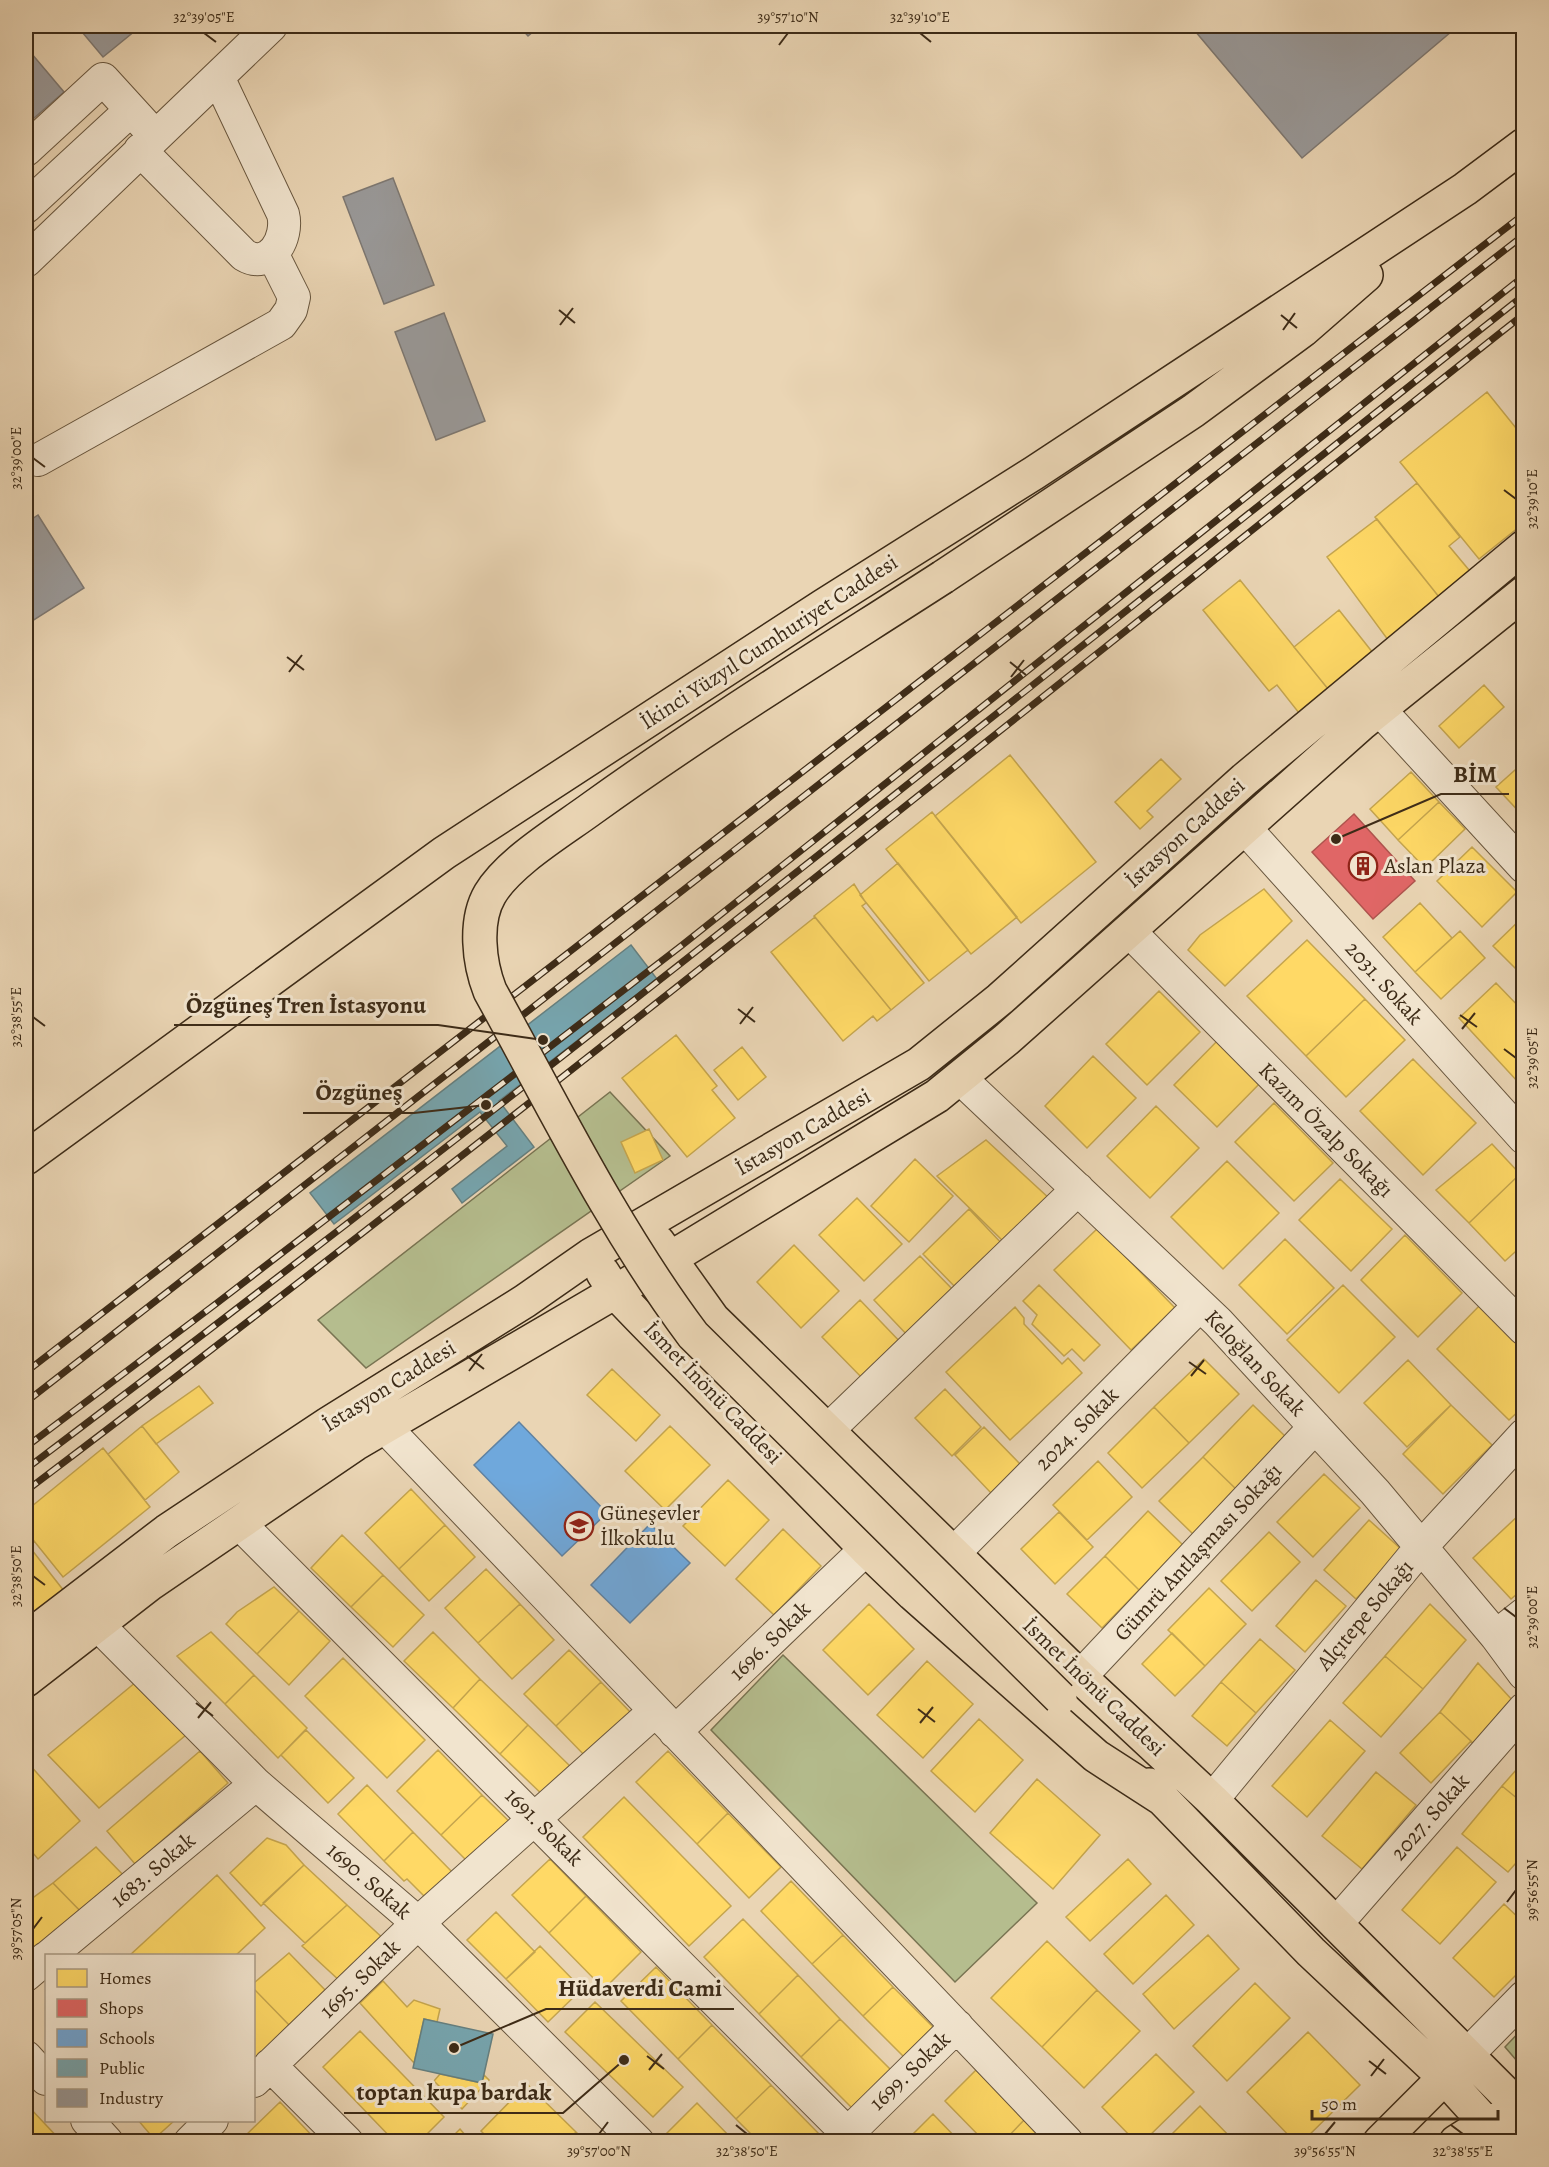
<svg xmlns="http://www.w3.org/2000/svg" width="1549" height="2167" font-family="Alegreya,serif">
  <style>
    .green { fill: #b5bd8e; stroke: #797452; stroke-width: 1.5 }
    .homes { fill: #ffd966; stroke: #c5a54e; stroke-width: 1.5 }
    .shops { fill: #e06666; stroke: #af544e; stroke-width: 1.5 }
    .schools { fill: #6fa8dc; stroke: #6082a1; stroke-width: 1.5 }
    .public { fill: #76a5af; stroke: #658081; stroke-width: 1.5 }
    .industry { fill: #999; stroke: #7d7872; stroke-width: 1.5 }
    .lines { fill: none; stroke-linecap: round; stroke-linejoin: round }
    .minor-casing { stroke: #68563e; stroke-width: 34 }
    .major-casing { stroke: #3d2b17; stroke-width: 36 }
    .minor { stroke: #f1e4ce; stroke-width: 32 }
    .major { stroke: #ead5b4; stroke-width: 33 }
    .rail-casing { stroke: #3d2b17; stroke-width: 7 }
    .rail { stroke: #f1e4ce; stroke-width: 4.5; stroke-dasharray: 14; stroke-linecap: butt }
    .major-bridge-casing { stroke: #3d2b17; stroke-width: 36; stroke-linecap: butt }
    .major-bridge { stroke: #ead5b4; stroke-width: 33 }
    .ticks { fill: none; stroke: #3d2b17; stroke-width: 2 }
    .labels { text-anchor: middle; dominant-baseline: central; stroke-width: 6; stroke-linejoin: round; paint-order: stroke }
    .street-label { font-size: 22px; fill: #3d2b17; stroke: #f1e4ce }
    .poi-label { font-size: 22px; fill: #3d2b17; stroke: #f1e4ce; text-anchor: start }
    .leader { fill: none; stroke: #3d2b17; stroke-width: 2 }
    .callout-dot { fill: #3d2b17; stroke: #f1e4ce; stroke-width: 2 }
    .callout-label { font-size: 24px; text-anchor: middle; font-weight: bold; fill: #3d2b17; stroke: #f1e4ce; stroke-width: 6; stroke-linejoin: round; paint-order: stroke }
    .neatline { fill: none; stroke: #3d2b17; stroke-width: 2 }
    .ticks-label { font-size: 15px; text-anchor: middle; fill: #3d2b17 }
  </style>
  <rect width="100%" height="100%" fill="#ead5b4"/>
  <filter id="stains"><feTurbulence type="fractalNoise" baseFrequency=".00333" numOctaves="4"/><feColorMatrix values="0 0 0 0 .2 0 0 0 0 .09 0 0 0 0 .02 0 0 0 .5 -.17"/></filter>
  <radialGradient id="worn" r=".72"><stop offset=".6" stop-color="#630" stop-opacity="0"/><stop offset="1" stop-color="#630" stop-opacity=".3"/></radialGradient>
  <!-- green -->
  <path class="green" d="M610,1092L670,1156L366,1368L318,1320Z
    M783,1655L1037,1903L955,1982L711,1730Z
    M1523,2028V2068L1505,2047Z"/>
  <!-- homes -->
  <path class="homes" d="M1487,392L1524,438V523L1479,559L1400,462Z
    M1417,483L1460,537L1449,546L1474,576L1443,602L1375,517Z
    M1377,519L1443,602L1391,644L1327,557Z
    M1240,580L1328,689L1299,713L1277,685L1269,691L1203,610Z
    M1339,610L1373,653L1328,689L1294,647Z
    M1484,685L1504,707L1459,748L1439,726Z
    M1010,755L1096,862L1021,923L935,816Z
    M1161,759L1181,779L1147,811L1153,817L1140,829L1115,802Z
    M1524,762V817L1496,787Z
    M1411,772L1439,802L1398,840L1370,809Z
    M1439,802L1465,829L1425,868L1398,840Z
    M932,812L1017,917L971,954L886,849Z
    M1472,847L1517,892L1482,927L1437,881Z
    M898,863L968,950L929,981L860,895Z
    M854,884L866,903L862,906L924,983L891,1010L814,916Z
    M1264,889L1292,921L1225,986L1188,950L1200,935Z
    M1420,903L1452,938L1415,972L1383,937Z
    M1524,916V977L1493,946Z
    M815,917L891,1010L877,1021L873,1016L843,1041L771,952Z
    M1460,931L1485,958L1441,999L1415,972Z
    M1307,940L1365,999L1306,1056L1247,996Z
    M1496,983L1524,1012V1077L1518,1082L1459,1018Z
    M1159,991L1200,1032L1147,1085L1106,1044Z
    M1365,999L1405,1040L1346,1097L1306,1056Z
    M676,1035L717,1086L712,1090L735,1118L687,1157L622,1078Z
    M1223,1035L1266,1077L1217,1127L1174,1085Z
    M742,1047L766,1077L738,1100L714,1070Z
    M1093,1056L1136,1098L1087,1148L1045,1106Z
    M1413,1059L1476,1123L1423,1175L1360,1111Z
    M1274,1103L1333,1163L1294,1201L1235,1142Z
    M1156,1106L1199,1148L1150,1198L1107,1156Z
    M649,1129L663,1160L635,1173L621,1142Z
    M986,1140L1051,1200L1007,1245L937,1176Z
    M1492,1144L1520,1174L1469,1223L1436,1190Z
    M915,1159L953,1196L909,1242L871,1206Z
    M1227,1161L1279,1213L1223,1269L1171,1217Z
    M1520,1174L1524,1178V1244L1505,1261L1469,1223Z
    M1340,1179L1392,1229L1351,1271L1299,1220Z
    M857,1198L902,1244L864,1281L819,1235Z
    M969,1209L1005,1247L959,1291L923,1254Z
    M1098,1228L1175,1308L1131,1350L1054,1270Z
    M1405,1235L1462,1293L1418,1337L1361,1280Z
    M1285,1239L1334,1288L1287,1334L1239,1285Z
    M794,1245L839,1291L801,1328L757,1282Z
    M920,1256L957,1294L910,1338L874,1300Z
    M1039,1285L1100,1345L1084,1361L1072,1349L1064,1356L1032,1324L1037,1315L1023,1301Z
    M1343,1285L1395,1337L1339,1393L1287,1340Z
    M860,1300L905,1347L867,1383L822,1337Z
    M1483,1302L1524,1342V1406L1509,1420L1437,1349Z
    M1015,1307L1024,1318V1324L1062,1364L1068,1358L1082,1373L1010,1440L946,1372Z
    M1204,1359L1239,1394L1189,1443L1154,1407Z
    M1408,1360L1451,1405L1407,1447L1364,1403Z
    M612,1369L660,1415L636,1441L587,1395Z
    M199,1386L213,1403L156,1444L142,1426Z
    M945,1389L981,1427L952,1456L915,1418Z
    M1253,1405L1288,1439L1238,1491L1203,1457Z
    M1451,1405L1492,1445L1443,1494L1403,1454Z
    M1154,1407L1189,1443L1142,1488L1108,1453Z
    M142,1426L179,1472L145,1500L108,1454Z
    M670,1426L710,1465L665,1510L625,1471Z
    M984,1427L1021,1465L991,1493L955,1455Z
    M103,1448L150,1507L63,1577L26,1531V1511Z
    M1203,1457L1238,1491L1194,1535L1159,1501Z
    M1098,1461L1132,1497L1087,1540L1053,1505Z
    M1324,1474L1360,1508L1313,1557L1277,1522Z
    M728,1480L769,1520L725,1566L683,1526Z
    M411,1489L445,1525L399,1569L365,1533Z
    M1148,1511L1183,1545L1139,1590L1105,1556Z
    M1059,1512L1093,1547L1055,1584L1021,1549Z
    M1521,1513L1524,1516V1588L1511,1599L1473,1558Z
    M1369,1520L1401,1549L1356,1599L1324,1570Z
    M445,1525L475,1557L429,1601L399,1569Z
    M783,1529L821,1566L774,1615L736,1579Z
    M26,1531L34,1541L28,1545L64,1591L26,1622Z
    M1269,1532L1300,1562L1252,1611L1221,1581Z
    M342,1535L383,1575L351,1607L311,1568Z
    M1105,1556L1139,1590L1102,1628L1067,1594Z
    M486,1569L520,1604L478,1643L445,1608Z
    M383,1575L424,1615L393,1647L351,1607Z
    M1316,1580L1346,1606L1305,1652L1276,1626Z
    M274,1587L299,1611L257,1654L226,1624L237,1612Z
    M1209,1588L1246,1624L1205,1666L1168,1630Z
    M520,1604L554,1640L512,1679L478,1643Z
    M869,1604L914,1649L868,1695L823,1650Z
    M1430,1604L1466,1640L1423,1689L1385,1656Z
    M299,1611L330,1641L289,1685L257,1654Z
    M211,1632L254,1675L225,1704L177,1656Z
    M433,1632L480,1679L453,1708L404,1661Z
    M1172,1633L1205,1666L1175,1696L1142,1664Z
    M1260,1639L1295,1670L1256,1713L1221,1682Z
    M569,1650L601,1682L556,1726L524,1694Z
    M1385,1656L1423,1689L1381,1737L1343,1703Z
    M343,1658L425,1740L387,1778L305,1696Z
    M927,1661L973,1704L923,1758L877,1715Z
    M1478,1663L1514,1702L1474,1744L1440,1712Z
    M254,1675L307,1728L278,1758L225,1704Z
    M480,1679L528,1725L500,1754L453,1708Z
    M136,1682L186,1735L99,1808L48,1755Z
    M601,1682L634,1716L589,1760L556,1726Z
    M1221,1682L1256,1713L1227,1746L1192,1716Z
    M1440,1712L1471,1741L1431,1783L1400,1753Z
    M979,1719L1023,1760L975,1812L931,1771Z
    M1330,1720L1365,1751L1307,1817L1272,1786Z
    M528,1725L574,1770L547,1799L500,1754Z
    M306,1730L354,1778L328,1803L281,1755Z
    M438,1750L482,1795L441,1835L397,1791Z
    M200,1751L228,1783L135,1864L107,1831Z
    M668,1751L728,1813L697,1844L636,1782Z
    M1524,1761V1804L1502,1786Z
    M28,1763L80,1821L38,1859L26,1845V1765Z
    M1376,1772L1416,1805L1362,1869L1322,1836Z
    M1037,1779L1100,1835L1053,1889L990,1833Z
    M367,1785L413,1832L384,1861L338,1814Z
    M1502,1786L1524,1804V1854L1508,1872L1462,1834Z
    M482,1795L514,1826L473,1867L441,1835Z
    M624,1797L731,1906L689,1946L583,1837Z
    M728,1813L781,1867L749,1898L697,1844Z
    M413,1832L454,1874L428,1900L407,1879L404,1881L384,1861Z
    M267,1838L286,1845L304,1865L261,1906L230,1873Z
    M96,1847L128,1880L85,1916L53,1883Z
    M1457,1847L1496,1882L1440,1944L1402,1910Z
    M550,1859L586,1896L549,1933L512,1895Z
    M1128,1859L1151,1884L1090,1941L1066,1917Z
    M304,1865L347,1905L305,1943L263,1903Z
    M217,1875L265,1928L235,1956H129Z
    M791,1881L843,1935L812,1964L761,1911Z
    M53,1883L85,1916L37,1951L26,1939V1903Z
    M1166,1895L1194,1925L1133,1984L1104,1954Z
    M586,1896L641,1952L604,1989L549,1933Z
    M1504,1904L1524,1923V1967L1494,1997L1453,1958Z
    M347,1905L387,1942L341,1982L302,1946Z
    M496,1912L535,1952L506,1979L467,1940Z
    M743,1919L798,1975L759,2014L704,1957Z
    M843,1935L893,1987L863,2016L812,1964Z
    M1208,1935L1239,1969L1174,2029L1143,1994Z
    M26,1939L37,1951L26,1961Z
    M1047,1941L1097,1990L1042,2047L991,1998Z
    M540,1946L582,1989L548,2022L506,1979Z
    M289,1953L329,1994L291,2027L254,1989V1983Z
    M656,1967L712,2025L678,2059L621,2001Z
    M798,1975L840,2019L801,2057L759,2014Z
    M383,1981L407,2007L414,2000L440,2009L437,2022L424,2019L414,2063L360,2003Z
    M1255,1983L1290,2018L1227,2081L1193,2046Z
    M893,1987L934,2028L904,2057L863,2016Z
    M254,1989L291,2027L254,2059Z
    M1097,1990L1140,2031L1084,2088L1042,2047Z
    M595,2002L683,2087L653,2117L565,2032Z
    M840,2019L892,2071L853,2109L801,2057Z
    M712,2025L771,2085L736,2119L678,2059Z
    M360,2031L444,2117L419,2142H395L323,2067Z
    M1308,2032L1360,2085L1302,2142H1295L1247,2092Z
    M1156,2054L1194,2092L1143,2142H1136L1102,2107Z
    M976,2070L1025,2119L1003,2142H985L945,2101Z
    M440,2074L482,2083L484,2075L489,2080L462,2109L434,2081Z
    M527,2084L576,2132L567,2142H492L481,2131Z
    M771,2085L823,2138L820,2142H759L736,2119Z
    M280,2102L318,2142H250L245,2136Z
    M697,2103L735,2142H670L664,2136Z
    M1200,2106L1235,2142H1164Z
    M29,2107L62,2142H26V2110Z
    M933,2114L960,2142H905Z
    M1025,2119L1047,2142H1003Z
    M138,2120H175L154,2139Z
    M460,2129L471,2142H447Z
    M576,2132L586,2142H567Z"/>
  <!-- shops -->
  <path class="shops" d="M1354,814L1415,881L1373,919L1312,852Z"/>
  <!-- schools -->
  <path class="schools" d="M519,1422L607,1513L562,1556L474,1465Z
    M650,1524L690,1563L630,1623L591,1585Z"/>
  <!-- public -->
  <path class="public" d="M631,945L657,979L499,1101L534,1147L462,1203L452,1189L507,1146L480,1112L334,1224L310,1193Z
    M424,2019L493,2034L482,2083L413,2068Z"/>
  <!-- industry -->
  <path class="industry" d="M77,26H141L103,57Z
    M519,26H540L528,36Z
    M1201,26H1458L1302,158L1195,31Z
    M26,47L64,92L26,125Z
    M393,178L434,285L384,304L343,197Z
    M444,313L485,421L436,440L395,332Z
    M38,515L84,588L26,625V523Z"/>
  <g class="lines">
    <!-- minor casing -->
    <g class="minor-casing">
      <path id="minor" d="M26,150L103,79L155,136
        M140,150L244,255C270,271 289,238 283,214L218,77
        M26,207L131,110
        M26,261L271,26
        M38,460L281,324L291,310L294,297L272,253
        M1379,709L1524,867
        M1245,828L1524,1138
        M1129,931L1524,1329
        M960,1078L1218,1322L1375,1492L1496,1636L1524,1674
        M384,1426L1067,2142
        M828,1430L1078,1189
        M239,1523L847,2133
        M954,1553L1200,1305
        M98,1625L256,1784L418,1923L638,2142
        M1496,1636L1524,1614
        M1080,1677L1315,1427
        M675,1732L866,1549
        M1212,1800L1422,1546L1524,1435
        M1336,1924L1524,1709
        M49,1956L256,1784
        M26,1975L46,1958
        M1468,2054L1524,1997
        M26,2057L46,2079
        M270,2065L347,2142
        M254,2081L418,1923L655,1711
        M87,2120L107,2142
        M190,2142L212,2120
        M839,2142L957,2026"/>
    </g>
    <!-- major casing -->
    <g class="major-casing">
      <path id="major" d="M943,577L1193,411L1303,330L1366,275
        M26,1158L444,853L823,606L1034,473L1465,189L1524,145
        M658,1242L713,1319L1080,1677L1212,1800L1524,2112
        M603,1273L615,1292L639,1317L866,1549L913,1594L1096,1756L1164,1800
        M26,1639L167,1531L328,1424L525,1301L591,1255L919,1064L1000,999L1245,779L1524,547
        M26,1680L151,1583L355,1444L615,1292L937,1096L1007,1039L1361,724L1524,593
        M1149,1785L1311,1952L1445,2078L1503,2142
        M1380,2142L1459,2063
        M1456,2142L1486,2123L1505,2117"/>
    </g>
    <!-- minor -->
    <use href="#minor" class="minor"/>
    <!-- major -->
    <use href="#major" class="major"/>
    <!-- rail casing -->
    <g class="rail-casing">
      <path id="rail" d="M26,1372L1524,214
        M26,1402L1524,235
        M26,1447L217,1303L681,946L1524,276
        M26,1469C532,1087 1027,689 1524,295
        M26,1491C532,1108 1026,709 1524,314"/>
    </g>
    <!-- rail -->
    <use href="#rail" class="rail"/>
    <!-- major-bridge casing -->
    <g class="major-bridge-casing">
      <path id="major-bridge" d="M943,577C825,653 705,727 591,809C561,831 509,862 490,894C474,921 479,963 490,991C554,1107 613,1228 693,1335L1060,1698"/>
    </g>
    <!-- major-bridge -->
    <use href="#major-bridge" class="major-bridge"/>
  </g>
  <!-- ticks -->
  <path class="ticks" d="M204,33L216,42M920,33L931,42M779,45L788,33M559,310L575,323M1281,315L1297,328M560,325L573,308M1283,330L1295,313M33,458L45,467M1504,490L1516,499M287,657L304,670M1010,662L1026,675M289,672L302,655M1011,677L1024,660M738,1009L755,1022M1460,1015L1477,1027M33,1017L45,1026M740,1024L753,1007M1462,1029L1475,1013M1504,1049L1516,1058M467,1356L484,1369M1189,1362L1206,1374M469,1371L482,1354M1191,1376L1204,1360M33,1576L45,1585M1504,1608L1516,1617M196,1703L213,1716M918,1709L935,1722M198,1718L211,1702M920,1723L933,1707M1507,1902L1516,1890M33,1929L42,1917M647,2056L664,2069M1369,2061L1386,2074M649,2070L662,2054M1371,2076L1384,2059M736,2125L747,2134M1451,2125L1463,2134M599,2134L608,2122M1325,2134L1335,2122"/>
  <!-- icons -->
  <defs>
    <g id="building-ring" transform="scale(1.5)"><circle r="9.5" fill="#f1e4ce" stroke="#8f2418" stroke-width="1.5"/><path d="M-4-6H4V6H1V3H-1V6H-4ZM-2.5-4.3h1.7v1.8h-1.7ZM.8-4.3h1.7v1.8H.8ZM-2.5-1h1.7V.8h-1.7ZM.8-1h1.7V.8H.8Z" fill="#8f2418"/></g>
    <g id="school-ring" transform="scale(1.5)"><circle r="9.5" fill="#f1e4ce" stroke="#8f2418" stroke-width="1.5"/><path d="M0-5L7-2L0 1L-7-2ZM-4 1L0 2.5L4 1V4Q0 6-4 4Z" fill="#8f2418"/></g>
  </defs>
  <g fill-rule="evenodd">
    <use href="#building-ring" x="1363" y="866"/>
    <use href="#school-ring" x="579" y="1526"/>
  </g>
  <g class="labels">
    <!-- street labels -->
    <g class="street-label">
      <text transform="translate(769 642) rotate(-33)">İkinci Yüzyıl Cumhuriyet Caddesi</text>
      <text transform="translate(1185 833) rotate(-42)">İstasyon Caddesi</text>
      <text transform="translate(1384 983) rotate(48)">2031. Sokak</text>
      <text transform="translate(1326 1130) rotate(45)">Kazım Özalp Sokağı</text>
      <text transform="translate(803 1132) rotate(-30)">İstasyon Caddesi</text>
      <text transform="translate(1255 1363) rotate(47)">Keloğlan Sokak</text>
      <text transform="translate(389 1386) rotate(-32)">İstasyon Caddesi</text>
      <text transform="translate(713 1393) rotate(46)">İsmet İnönü Caddesi</text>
      <text transform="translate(1077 1429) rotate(-45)">2024. Sokak</text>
      <text transform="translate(1198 1552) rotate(-47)">Gümrü Antlaşması Sokağı</text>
      <text transform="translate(1365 1615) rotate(-50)">Alçıtepe Sokağı</text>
      <text transform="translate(770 1641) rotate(-44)">1696. Sokak</text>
      <text transform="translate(1094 1687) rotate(44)">İsmet İnönü Caddesi</text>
      <text transform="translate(1430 1817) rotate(-49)">2027. Sokak</text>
      <text transform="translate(544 1827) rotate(45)">1691. Sokak</text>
      <text transform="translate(153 1870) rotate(-40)">1683. Sokak</text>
      <text transform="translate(369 1881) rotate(41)">1690. Sokak</text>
      <text transform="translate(360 1979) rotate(-44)">1695. Sokak</text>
      <text transform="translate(910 2071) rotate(-44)">1699. Sokak</text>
    </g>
    <!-- poi labels -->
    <g class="poi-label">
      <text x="1384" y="866">Aslan Plaza</text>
      <text x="600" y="1513">Güneşevler<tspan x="600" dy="25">İlkokulu</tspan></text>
    </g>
  </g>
  <!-- callouts -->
  <path class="leader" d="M1336 839L1441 794H1509M543 1040L438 1025H174M486 1105L414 1113H303M454 2048L546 2009H734M624 2060L563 2113H344"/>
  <g class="callout-dot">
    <circle cx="1336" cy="839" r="6"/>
    <circle cx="543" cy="1040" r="6"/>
    <circle cx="486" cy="1105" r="6"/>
    <circle cx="454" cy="2048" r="6"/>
    <circle cx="624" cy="2060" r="6"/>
  </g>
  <g class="callout-label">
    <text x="1475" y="782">BİM</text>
    <text x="306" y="1013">Özgüneş Tren İstasyonu</text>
    <text x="359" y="1100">Özgüneş</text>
    <text x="640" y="1996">Hüdaverdi Cami</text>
    <text x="454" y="2100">toptan kupa bardak</text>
  </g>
  <!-- margin -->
  <rect width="1549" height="2167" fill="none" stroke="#ead5b4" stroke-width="66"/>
  <!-- legend -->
  <rect x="45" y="1954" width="210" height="168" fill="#f1e4ce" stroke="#a99a85" stroke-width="1.5"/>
  <rect x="57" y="1969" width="30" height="18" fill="#ffd966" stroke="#a99a85" stroke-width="1.5"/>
  <text x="99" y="1984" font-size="18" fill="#3d2b17">Homes</text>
  <rect x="57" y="1999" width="30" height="18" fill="#e06666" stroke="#a99a85" stroke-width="1.5"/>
  <text x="99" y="2014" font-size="18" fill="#3d2b17">Shops</text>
  <rect x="57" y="2029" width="30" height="18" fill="#6fa8dc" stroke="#a99a85" stroke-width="1.5"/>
  <text x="99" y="2044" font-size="18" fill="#3d2b17">Schools</text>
  <rect x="57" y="2059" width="30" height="18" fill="#76a5af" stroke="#a99a85" stroke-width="1.5"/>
  <text x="99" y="2074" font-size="18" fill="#3d2b17">Public</text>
  <rect x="57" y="2089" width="30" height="18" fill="#999999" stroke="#a99a85" stroke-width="1.5"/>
  <text x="99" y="2104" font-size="18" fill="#3d2b17">Industry</text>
  <!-- scale -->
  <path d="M1312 2110v9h186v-9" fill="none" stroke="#3d2b17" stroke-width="3"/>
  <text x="1321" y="2110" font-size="18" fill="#3d2b17" stroke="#f1e4ce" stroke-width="4.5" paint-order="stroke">50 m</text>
  <rect x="33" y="33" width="1483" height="2101" class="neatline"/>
  <g class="ticks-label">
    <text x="204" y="22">32°39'05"E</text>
    <text x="788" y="22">39°57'10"N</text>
    <text x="920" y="22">32°39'10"E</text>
    <text transform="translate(16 458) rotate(-90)" y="5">32°39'00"E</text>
    <text transform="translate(1532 499) rotate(-90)" y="5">32°39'10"E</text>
    <text transform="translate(16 1017) rotate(-90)" y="5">32°38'55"E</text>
    <text transform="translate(1532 1058) rotate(-90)" y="5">32°39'05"E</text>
    <text transform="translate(16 1576) rotate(-90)" y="5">32°38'50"E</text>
    <text transform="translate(1532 1617) rotate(-90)" y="5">32°39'00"E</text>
    <text transform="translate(1532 1890) rotate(-90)" y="5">39°56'55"N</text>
    <text transform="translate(16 1929) rotate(-90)" y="5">39°57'05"N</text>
    <text x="599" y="2156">39°57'00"N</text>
    <text x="747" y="2156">32°38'50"E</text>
    <text x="1325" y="2156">39°56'55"N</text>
    <text x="1463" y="2156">32°38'55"E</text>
  </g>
  <rect width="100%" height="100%" filter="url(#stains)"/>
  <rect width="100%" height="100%" fill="url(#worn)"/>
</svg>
